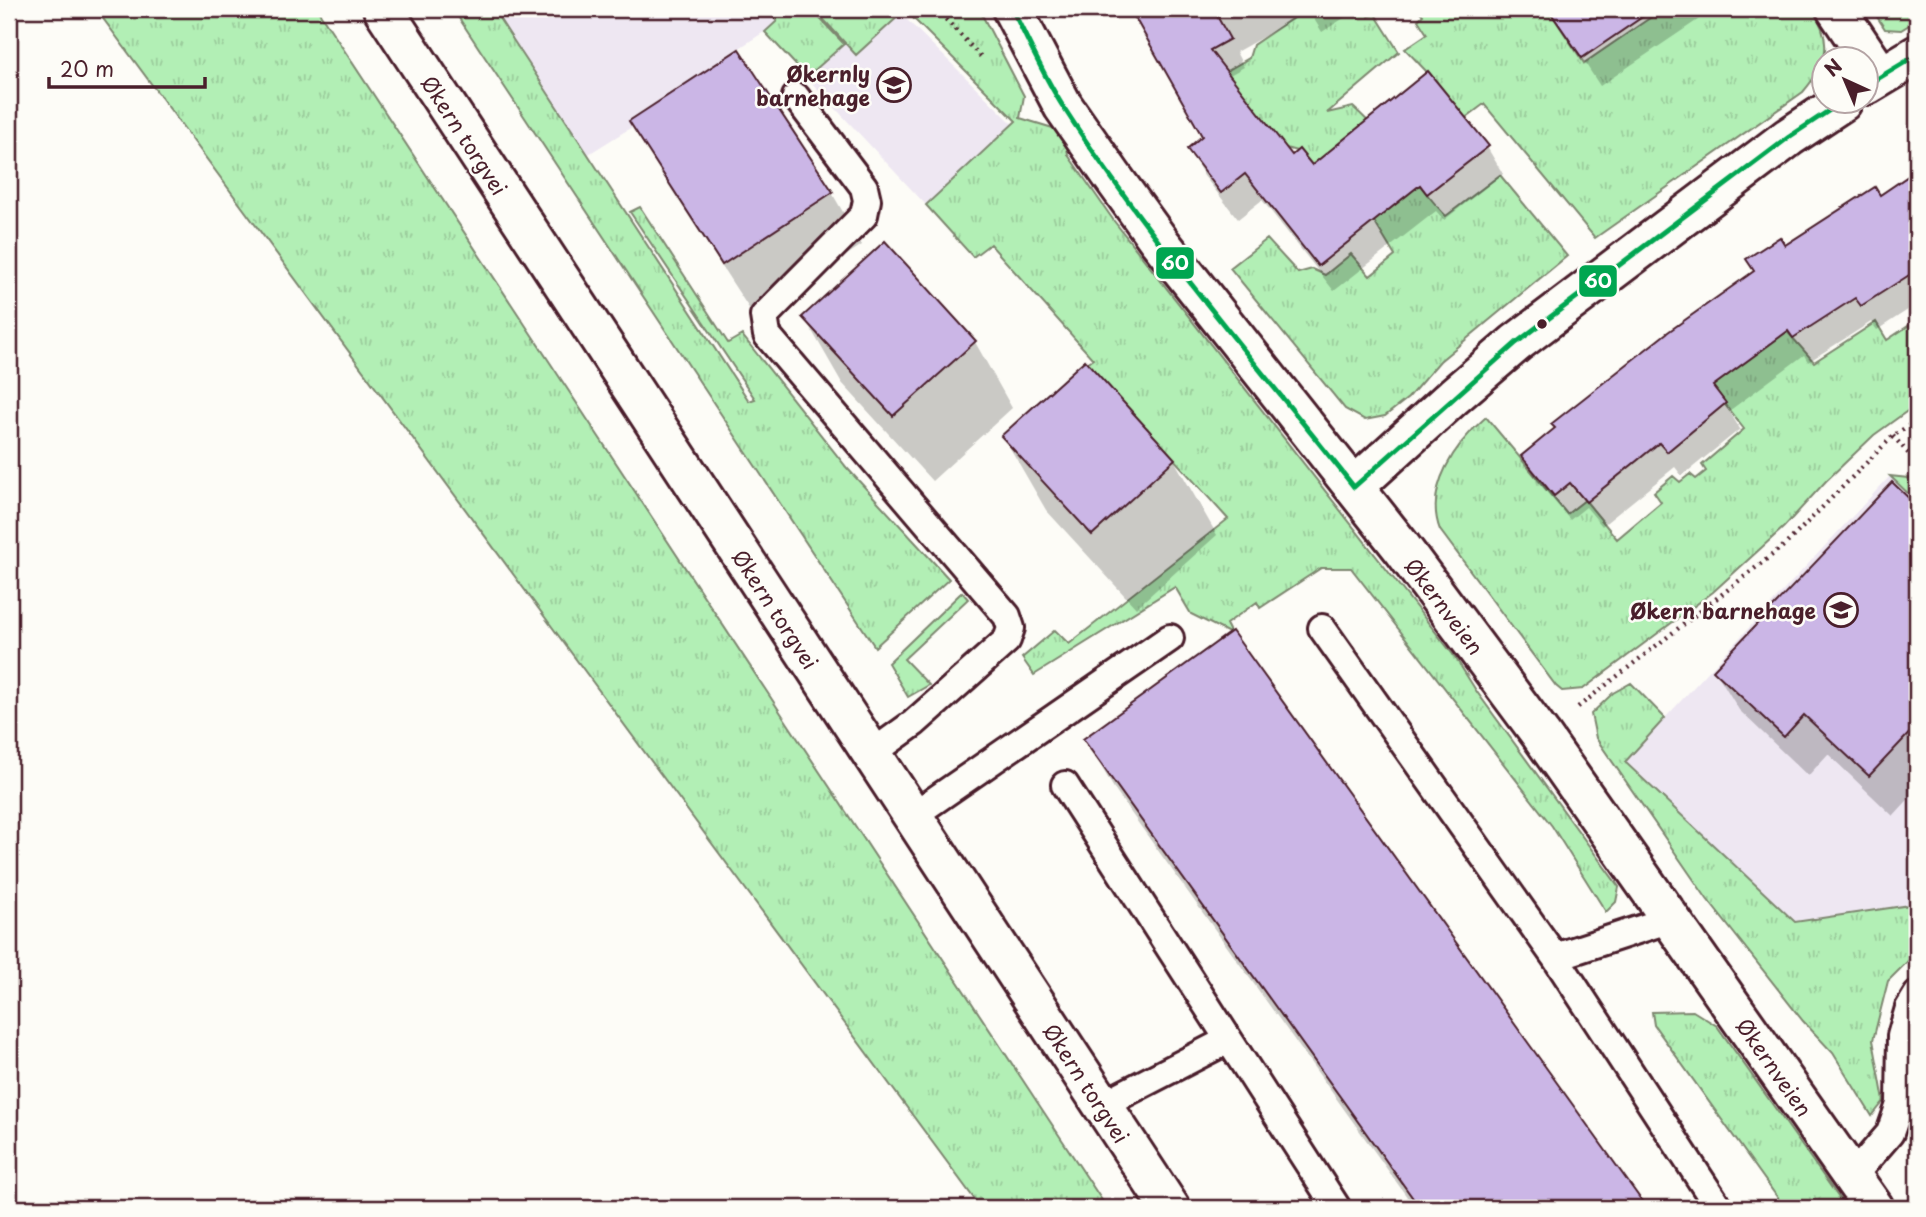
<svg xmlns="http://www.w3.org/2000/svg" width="1926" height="1217" font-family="'Playpen Sans',sans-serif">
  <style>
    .built { fill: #eee7f2 }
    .grass { fill: url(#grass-tufts); stroke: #7e8770; stroke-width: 2 }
    .shadow { fill: #0003 }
    .building { fill: #cbb6e6; stroke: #4a1f2b; stroke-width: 2 }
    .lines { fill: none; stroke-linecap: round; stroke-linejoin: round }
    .service-casing { stroke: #4a1f2b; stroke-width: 32 }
    .minor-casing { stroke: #4a1f2b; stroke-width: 44 }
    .tertiary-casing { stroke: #4a1f2b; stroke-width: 44 }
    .path { stroke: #4a1f2b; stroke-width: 4.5; stroke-dasharray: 2 5; stroke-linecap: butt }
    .service { stroke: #fdfcf7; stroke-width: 26 }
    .minor { stroke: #fdfcf7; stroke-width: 38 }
    .tertiary { stroke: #fdfcf7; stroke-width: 38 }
    .bus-1-casing { stroke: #fdfcf7; stroke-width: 10 }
    .bus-1 { stroke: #00a651; stroke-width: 5 }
    .bus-dot { fill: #4a1f2b; stroke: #fdfcf7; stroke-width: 2.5 }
    .labels { text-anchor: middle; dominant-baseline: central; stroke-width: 5; stroke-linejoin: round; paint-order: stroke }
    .poi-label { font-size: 21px; font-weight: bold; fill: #4a1f2b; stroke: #fdfcf7; text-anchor: end }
    .street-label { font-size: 21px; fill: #4a1f2b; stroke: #fdfcf7 }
    .line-badge { stroke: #fdfcf7; stroke-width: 2.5 }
    .badge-label { font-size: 19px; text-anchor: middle; font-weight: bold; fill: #fff }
  </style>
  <defs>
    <pattern id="grass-tufts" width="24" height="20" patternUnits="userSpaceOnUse" patternTransform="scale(1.75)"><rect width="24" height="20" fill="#b2efb5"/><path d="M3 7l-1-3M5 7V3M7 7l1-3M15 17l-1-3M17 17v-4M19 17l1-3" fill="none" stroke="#9bcc9c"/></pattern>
  </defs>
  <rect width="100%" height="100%" fill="#fdfcf7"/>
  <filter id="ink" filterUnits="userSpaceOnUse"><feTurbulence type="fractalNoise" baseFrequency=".0143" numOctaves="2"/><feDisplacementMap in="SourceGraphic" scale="14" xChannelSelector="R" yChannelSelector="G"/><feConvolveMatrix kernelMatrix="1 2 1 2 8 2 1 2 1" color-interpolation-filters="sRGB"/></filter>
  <g filter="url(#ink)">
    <!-- built -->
    <path class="built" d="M493,9H896L1013,124L926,205L764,32L629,120L632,127L587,155Z
      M1890,476L1917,502V904L1795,922L1625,761Z"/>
    <!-- grass -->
    <path class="grass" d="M96,9H317L1107,1208H981Z
      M453,9H493L749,401L755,399L630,212L640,207L728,343L742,335L847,468L949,579L875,647Z
      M765,9H811L844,44L807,77L765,32L777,21Z
      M814,9H897L902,13L856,55Z
      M904,9H979L1024,96L1020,118L1056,129L1066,140L1068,155L1114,221L1455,657L1477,692L1619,887L1616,902L1606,912L1552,826L1351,568H1321L1260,608L1257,602L1226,624L1231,634L1191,614L1175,587L1034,675L1022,658L1055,630L1069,644L1228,519L1087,363L1093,359L990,244L973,257L926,205L1016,121Z
      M1306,9H1363L1369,17L1375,14L1399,52L1327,113L1353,107C1389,138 1413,182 1446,216L1500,175L1567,256L1440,361L1408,398L1385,416L1365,420L1345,409L1230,268L1267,239L1298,273L1312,269L1325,275L1351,254L1370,276L1395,256L1375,223L1335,173L1325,181L1300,152L1282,147L1225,72L1249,58L1253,45Z
      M1418,9H1548L1584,63L1663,9H1738L1742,13L1748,9H1812C1834,42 1827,64 1803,92L1595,238L1484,104L1464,119L1427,72L1405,49L1427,34L1418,20L1423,15Z
      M1872,9H1917V20L1901,30L1885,29Z
      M1917,320V404L1874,435L1826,481L1784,527L1713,592L1583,689L1562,691L1556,686L1440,530C1424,488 1456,443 1486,417L1567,514L1585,500L1617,539L1661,502L1654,492L1673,476L1680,482L1690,474L1696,479L1706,471L1702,465L1744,429L1711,387L1784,328L1814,362L1876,322L1887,340Z
      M1890,476L1917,479V502Z
      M962,592L968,599L904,659L929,685L908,697L888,663Z
      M1631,683L1665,718L1625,762L1795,922L1917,904V952L1888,981L1873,1040L1884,1101L1872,1116L1833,1053L1803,1021L1707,899L1596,738L1591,714L1613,693Z
      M1693,1011L1717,1026L1846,1208H1785L1654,1025L1652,1012Z"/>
    <!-- shadow -->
    <path class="shadow" d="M1132,9H1358L1322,32L1309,11L1236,52L1244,67L1228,76L1291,158L1312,167L1487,147L1503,174L1444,220L1436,211L1334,291L1262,200L1238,219L1204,176L1189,149L1205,137Z
      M1550,9H1714L1600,86Z
      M739,51L832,193L862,245L754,316L661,173L631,121Z
      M1917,172V304L1877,330L1871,322L1808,362L1804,355L1729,411L1740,429L1682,476L1675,467L1602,526L1586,507L1570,520L1538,482L1523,456L1785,248L1879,197Z
      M804,317L975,342L1012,408L932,481L842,383Z
      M1084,362L1174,460L1217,535L1136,608L1046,510L1003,436Z
      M1892,484L1917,508V790L1893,816L1828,754L1808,776L1739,710L1715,670Z
      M1232,634L1644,1208H1415L1116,792L1086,740Z"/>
    <!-- building -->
    <path class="building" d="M1130,9H1213L1230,39L1210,50L1292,155L1299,149L1312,165L1428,71L1489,146L1427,194L1420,185L1318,266L1245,174L1221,193L1187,149L1202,136Z
      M1548,9H1654L1582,58Z
      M739,49L833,192L722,265L629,121Z
      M1917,170V270L1861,306L1855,298L1793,338L1788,331L1713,386L1726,403L1667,452L1659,443L1586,502L1570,483L1554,496L1521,456L1555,428L1551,424L1668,332L1754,271L1746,259L1780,237L1785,245L1875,187L1880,195Z
      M885,241L976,341L893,416L802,317Z
      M1085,360L1175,459L1092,535L1001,436Z
      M1892,482L1917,506V725L1869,776L1804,715L1784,737L1713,670Z
      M1232,631L1647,1208H1420L1083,739Z"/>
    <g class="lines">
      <!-- service casing -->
      <g class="service-casing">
        <path id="service" d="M796,97L864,187L867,200L864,215L764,316L767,335L1007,616L1011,628L1007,640L914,723L871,754
          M1322,628L1555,957L1671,919
          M1065,785L1337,1208
          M912,816L1170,638
          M1555,957L1719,1208
          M1102,1105L1228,1040
          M1852,1177L1890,1133L1900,1104L1901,1036L1909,1008L1917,995"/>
      </g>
      <!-- minor casing -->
      <g class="minor-casing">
        <path id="minor" d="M383,9L1170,1208
          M1836,9L1881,76
          M1867,85L1917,55
          M1354,487L1454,396L1516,343L1789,137L1842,102"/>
      </g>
      <!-- tertiary casing -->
      <g class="tertiary-casing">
        <path id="tertiary" d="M1012,9L1063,106L1112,176L1159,241L1402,548L1541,735L1874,1208"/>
      </g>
      <!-- path -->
      <path class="path" d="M936,9L983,59
        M1893,436L1917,463
        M1578,707L1786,544L1893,436L1917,420"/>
      <!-- service -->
      <use href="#service" class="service"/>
      <!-- minor -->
      <use href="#minor" class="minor"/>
      <!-- tertiary -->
      <use href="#tertiary" class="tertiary"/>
      <!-- bus-1 casing -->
      <g class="bus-1-casing">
        <path id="bus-1" d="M1012,9C1029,42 1044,77 1064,108C1150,241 1256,363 1354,487L1516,343L1789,137L1842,102
          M1867,85L1917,55"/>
      </g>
      <!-- bus-1 -->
      <use href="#bus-1" class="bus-1"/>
    </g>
  </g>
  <!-- icons -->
  <defs>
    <g id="school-ring" transform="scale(1.75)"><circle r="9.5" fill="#fdfcf7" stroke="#4a1f2b" stroke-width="1.5"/><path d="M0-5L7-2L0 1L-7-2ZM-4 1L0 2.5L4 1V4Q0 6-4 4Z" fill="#4a1f2b"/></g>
  </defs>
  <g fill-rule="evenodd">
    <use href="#school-ring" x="894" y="85"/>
    <use href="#school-ring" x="1841" y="610"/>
  </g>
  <!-- markers -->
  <circle class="bus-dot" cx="1542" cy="324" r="6"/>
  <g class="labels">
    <!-- poi labels -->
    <g class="poi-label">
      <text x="870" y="73">Økernly<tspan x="870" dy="24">barnehage</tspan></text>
      <text x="1816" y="610">Økern barnehage</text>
    </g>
    <!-- street labels -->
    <g class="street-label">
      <text transform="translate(465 135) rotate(57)">Økern torgvei</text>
      <text transform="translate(1445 606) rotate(53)">Økernveien</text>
      <text transform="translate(776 609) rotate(57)">Økern torgvei</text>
      <text transform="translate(1775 1067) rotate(55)">Økernveien</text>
      <text transform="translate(1087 1083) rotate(57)">Økern torgvei</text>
    </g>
  </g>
  <g class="line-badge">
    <rect x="1155" y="246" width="40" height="34" rx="7" fill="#00a651"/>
    <rect x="1578" y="264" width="40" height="34" rx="7" fill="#00a651"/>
  </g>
  <g class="badge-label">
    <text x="1175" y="270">60</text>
    <text x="1598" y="288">60</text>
  </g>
  <!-- margin -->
  <rect width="1926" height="1217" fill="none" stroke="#fdfcf7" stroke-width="35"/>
  <rect x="18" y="18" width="1891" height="1182" fill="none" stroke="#4a1f2b" stroke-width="2.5" filter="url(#ink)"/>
  <!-- north arrow -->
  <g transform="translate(1845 80) rotate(316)"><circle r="33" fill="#fdfcf7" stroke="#b5a4a5" stroke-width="2"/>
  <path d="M0-5L12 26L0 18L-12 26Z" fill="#4a1f2b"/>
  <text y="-10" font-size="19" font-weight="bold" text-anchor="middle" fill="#4a1f2b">N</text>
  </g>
  <!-- scale -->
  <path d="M49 77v10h156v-10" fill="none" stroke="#4a1f2b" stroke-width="3.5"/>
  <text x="60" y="77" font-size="21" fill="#4a1f2b" stroke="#fdfcf7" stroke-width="5" paint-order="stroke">20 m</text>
</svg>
